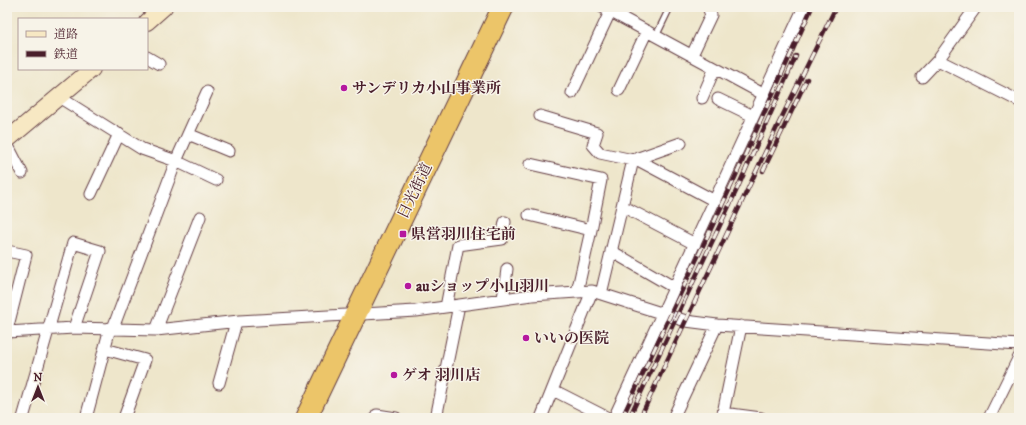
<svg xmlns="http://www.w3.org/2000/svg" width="1026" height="425" font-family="'IM FELL DW Pica','Noto Serif JP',serif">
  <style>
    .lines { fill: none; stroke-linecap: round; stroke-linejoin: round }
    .lane-casing { stroke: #633d43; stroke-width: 8 }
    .street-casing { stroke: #633d43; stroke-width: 13 }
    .secondary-casing { stroke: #633d43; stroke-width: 18 }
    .highway-casing { stroke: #633d43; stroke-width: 23 }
    .lane { stroke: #fff; stroke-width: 5.5 }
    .street { stroke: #fff; stroke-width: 11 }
    .secondary { stroke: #f7e8c3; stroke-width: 16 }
    .highway { stroke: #ecc569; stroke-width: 21 }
    .rail-casing { stroke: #4a1f2b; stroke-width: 4.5 }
    .rail { stroke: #f7f3e8; stroke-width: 3; stroke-dasharray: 9; stroke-linecap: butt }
    .poi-dot { fill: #b5179e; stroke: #f7f3e8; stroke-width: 1.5 }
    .labels { text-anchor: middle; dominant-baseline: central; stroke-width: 3; stroke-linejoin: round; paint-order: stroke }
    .poi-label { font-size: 15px; font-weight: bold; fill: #4a1f2b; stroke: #f7f3e8; text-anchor: start }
    .street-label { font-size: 15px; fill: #4a1f2b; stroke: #f7f3e8 }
  </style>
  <rect width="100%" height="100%" fill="#f7f3e8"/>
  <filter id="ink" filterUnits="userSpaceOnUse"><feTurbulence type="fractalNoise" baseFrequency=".025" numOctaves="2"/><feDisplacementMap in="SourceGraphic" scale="8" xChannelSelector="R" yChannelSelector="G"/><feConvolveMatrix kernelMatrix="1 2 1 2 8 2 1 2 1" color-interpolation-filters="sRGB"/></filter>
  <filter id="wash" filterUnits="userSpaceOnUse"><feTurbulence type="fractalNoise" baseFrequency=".012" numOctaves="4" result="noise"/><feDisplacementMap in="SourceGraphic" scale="16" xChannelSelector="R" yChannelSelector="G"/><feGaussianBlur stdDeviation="0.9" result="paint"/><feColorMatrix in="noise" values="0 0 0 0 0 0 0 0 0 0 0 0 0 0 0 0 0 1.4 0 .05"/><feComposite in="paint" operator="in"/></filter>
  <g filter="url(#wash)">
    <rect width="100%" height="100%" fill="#eee6cb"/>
  </g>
  <g filter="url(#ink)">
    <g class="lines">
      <!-- lane casing -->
      <g class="lane-casing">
        <path id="lane" d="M656,36L670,7"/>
      </g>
      <!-- street casing -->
      <g class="street-casing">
        <path id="street" d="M602,7L763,94
          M692,55L711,15L708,7
          M147,57L159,64
          M938,60L1019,101
          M922,77L938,60L976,7
          M619,90L647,31
          M572,93L610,12
          M59,97L142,149L176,161L216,180
          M702,98L715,68
          M718,99L753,116
          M540,116L597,133L593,145L600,153L633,160L601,294
          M188,134L229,151
          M7,144L22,173
          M636,159L715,201
          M633,160L681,143
          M530,164L601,180L591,230L577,292
          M91,194L119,134
          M622,206L695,244
          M529,215L591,230
          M7,251L26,255L7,330
          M611,251L675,288
          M503,299L507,269
          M446,307L458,245L502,239L505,222
          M113,328L176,161L207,92
          M156,330L200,217
          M7,332L74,328L156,330L239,321L416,311L532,295L592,291L686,321L717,325L1019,345
          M105,349L145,360L124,418
          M219,383L236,322
          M553,390L608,418
          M723,413L761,418
          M23,418L73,243L100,251L74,328
          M86,418L110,328
          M376,418L377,415L396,418
          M436,418L459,305
          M541,418L592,291
          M614,418L804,7
          M673,418L717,325
          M722,418L741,326
          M989,418L1019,357"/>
      </g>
      <!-- secondary casing -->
      <g class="secondary-casing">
        <path id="secondary" d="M147,22L164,7
          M7,140L92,69"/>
      </g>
      <!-- highway casing -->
      <g class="highway-casing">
        <path id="highway" d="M306,418L503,7"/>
      </g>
      <!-- lane -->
      <use href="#lane" class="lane"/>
      <!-- street -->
      <use href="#street" class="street"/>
      <!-- secondary -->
      <use href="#secondary" class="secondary"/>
      <!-- highway -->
      <use href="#highway" class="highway"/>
      <!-- rail casing -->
      <g class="rail-casing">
        <path id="rail" d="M763,171L807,79
          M622,418L732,184L812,7
          M629,418L738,187L796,56
          M640,418L777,127L836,7"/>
      </g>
      <!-- rail -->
      <use href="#rail" class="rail"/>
    </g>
  </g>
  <!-- markers -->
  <g class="poi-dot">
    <circle cx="344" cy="88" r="4"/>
    <rect x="399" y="230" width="8" height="8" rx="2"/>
    <circle cx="408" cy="286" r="4"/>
    <circle cx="526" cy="338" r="4"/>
    <circle cx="394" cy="375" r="4"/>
  </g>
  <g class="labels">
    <!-- poi labels -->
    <g class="poi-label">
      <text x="352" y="88">サンデリカ小山事業所</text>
      <text x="411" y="234">県営羽川住宅前</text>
      <text x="416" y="286">auショップ小山羽川</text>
      <text x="534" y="338">いいの医院</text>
      <text x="402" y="375">ゲオ 羽川店</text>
    </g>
    <!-- street labels -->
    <g class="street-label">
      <text transform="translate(415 191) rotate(-64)">日光街道</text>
    </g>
  </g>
  <!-- margin -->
  <rect width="1026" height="425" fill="none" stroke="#f7f3e8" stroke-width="24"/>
  <!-- legend -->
  <rect x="18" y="18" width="130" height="52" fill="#f7f3e8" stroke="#b29e9c"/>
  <rect x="26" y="31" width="20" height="6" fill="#f7e8c3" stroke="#b29e9c"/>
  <text x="54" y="38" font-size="12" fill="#4a1f2b">道路</text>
  <rect x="26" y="51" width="20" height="6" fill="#4a1f2b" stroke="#b29e9c"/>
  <text x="54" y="58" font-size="12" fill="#4a1f2b">鉄道</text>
  <!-- north arrow -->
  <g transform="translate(38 387)" stroke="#f7f3e8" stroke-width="3" paint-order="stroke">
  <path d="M0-3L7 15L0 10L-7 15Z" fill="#4a1f2b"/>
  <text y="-6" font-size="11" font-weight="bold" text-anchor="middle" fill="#4a1f2b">N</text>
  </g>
</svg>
